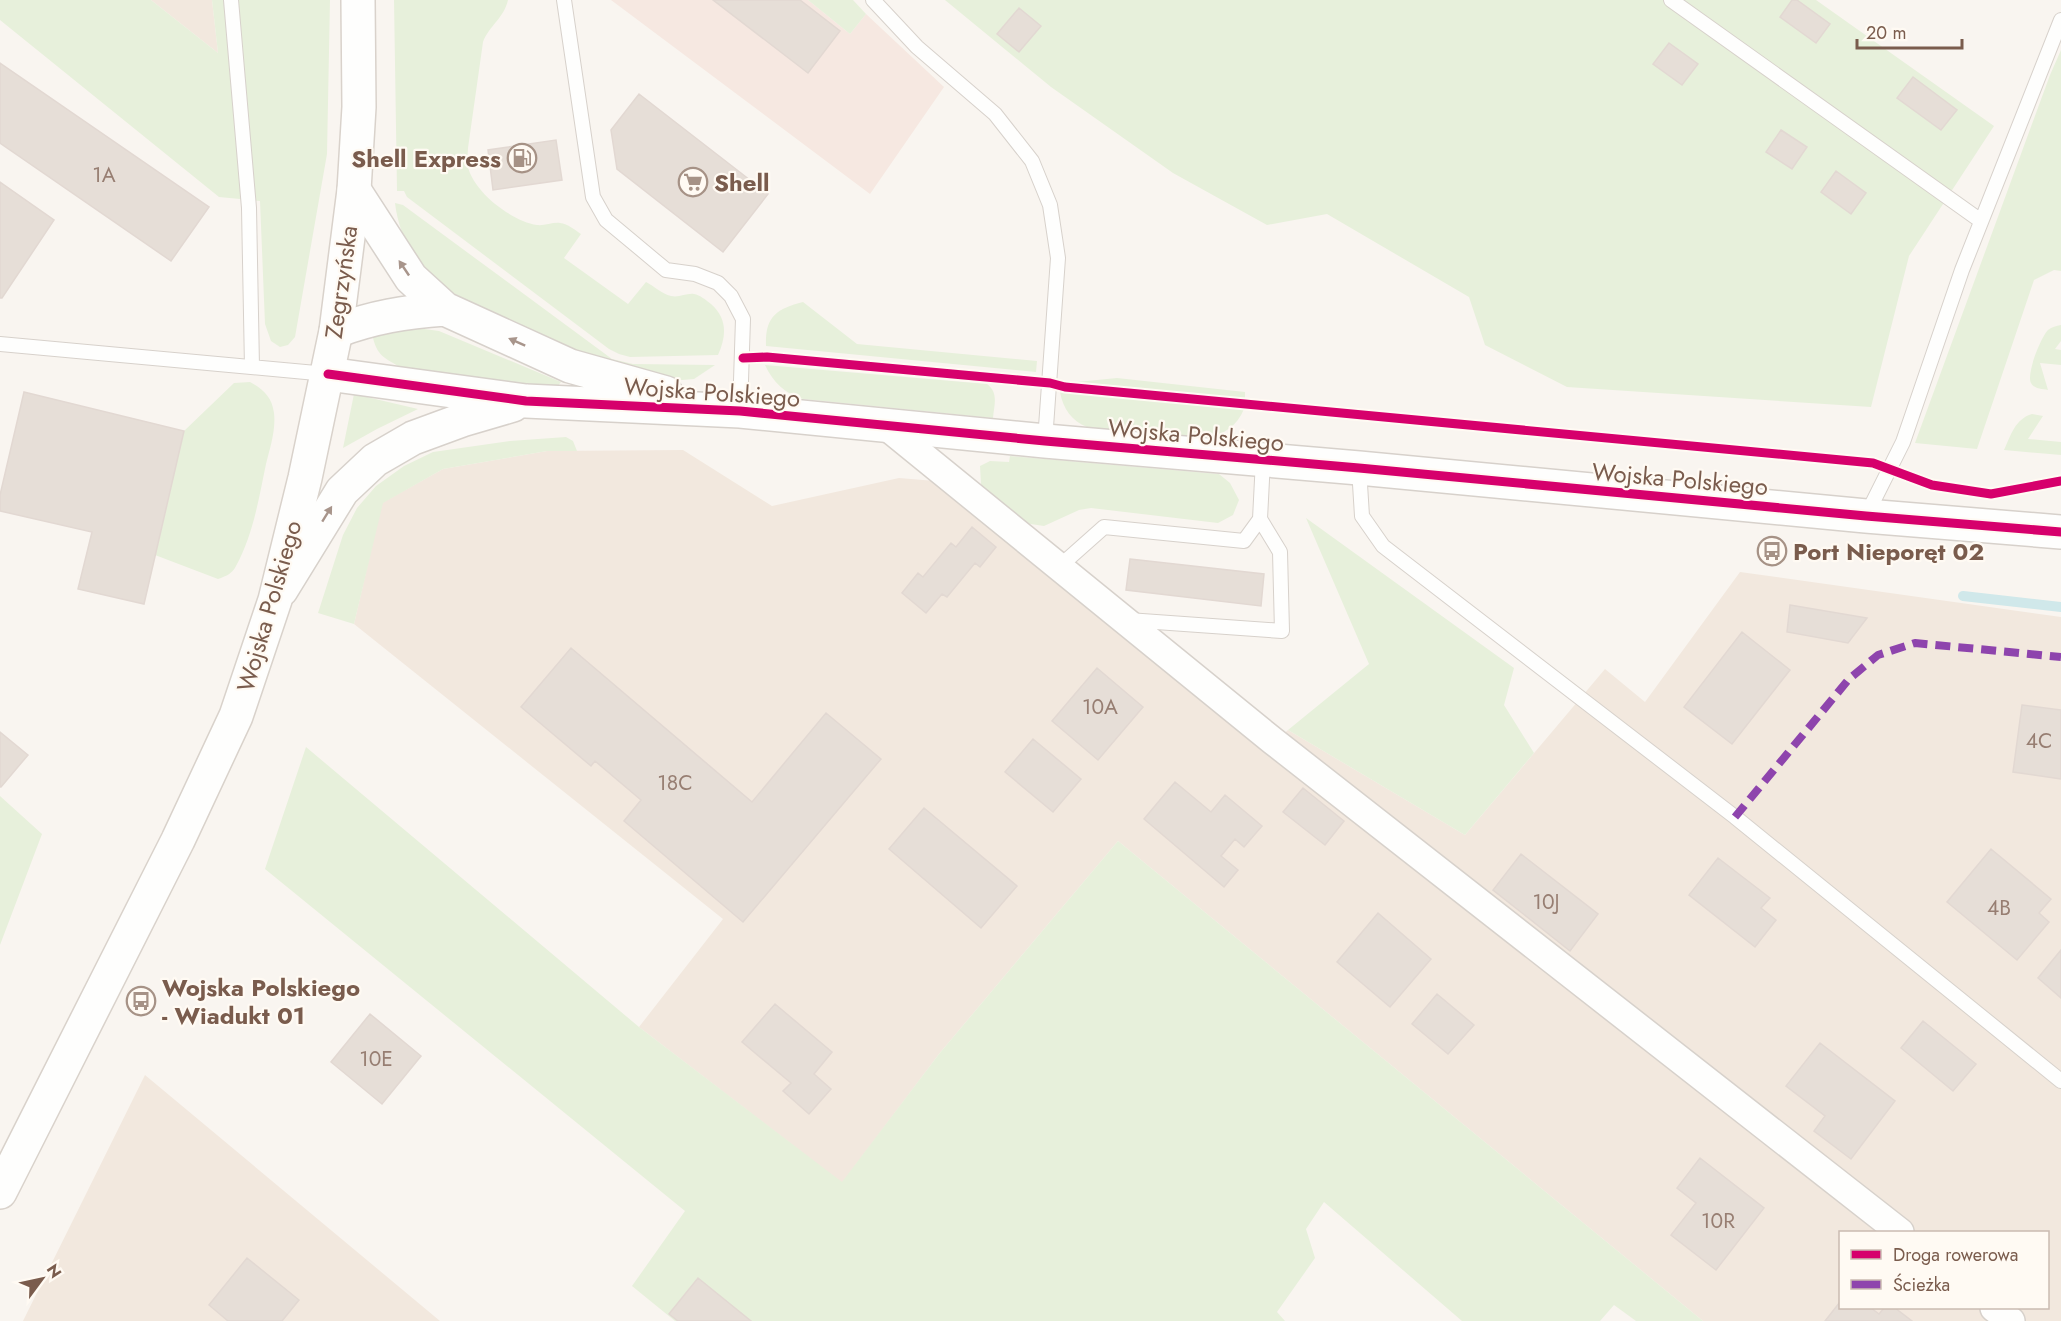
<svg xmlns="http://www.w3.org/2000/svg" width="2061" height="1321" font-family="Jost,sans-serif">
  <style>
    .residential { fill: #f2e8de; fill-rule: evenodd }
    .commercial { fill: #f6e8e1 }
    .green { fill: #e7f0db }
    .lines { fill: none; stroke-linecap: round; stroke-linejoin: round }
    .stream { stroke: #d0e8ea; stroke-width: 10 }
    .building { fill: #e6ded7; stroke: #e2d8d2; stroke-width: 1.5 }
    .service-casing { stroke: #d7d1cb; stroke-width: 16 }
    .minor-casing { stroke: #d7d1cb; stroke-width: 30 }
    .tertiary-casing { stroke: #d7d1cb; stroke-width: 36 }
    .secondary-casing { stroke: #d9d2cb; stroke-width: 36 }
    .service { stroke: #fefefd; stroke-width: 14 }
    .minor { stroke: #fefefd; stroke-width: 27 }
    .tertiary { stroke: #fefefd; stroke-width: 33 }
    .secondary { stroke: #fefefd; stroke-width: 33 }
    .quiet { stroke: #8e44ad; stroke-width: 8; stroke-dasharray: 15 8; stroke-linecap: butt }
    .cycleway-casing { stroke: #fffaf3; stroke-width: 13 }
    .cycleway { stroke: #d6006c; stroke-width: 9 }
    .oneway { fill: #a8958b }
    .labels { text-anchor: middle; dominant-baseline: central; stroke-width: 4.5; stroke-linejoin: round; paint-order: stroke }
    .number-label { font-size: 21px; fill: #977e72 }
    .poi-label { font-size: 24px; font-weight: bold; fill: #7a5c4d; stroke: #fffaf3; text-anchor: start }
    .street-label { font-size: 24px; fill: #7a5c4d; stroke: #fffaf3 }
  </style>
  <rect width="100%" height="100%" fill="#f9f5f0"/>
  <!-- residential -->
  <path class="residential" d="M151,0H212L218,53Z
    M683,450L772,506L899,478L935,481L1269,747L1288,730L1465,835L1605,669L1645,702L1740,572L2061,617V1321H1703L1118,841L939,1054L842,1183L639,1027L723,919L354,624L382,503L443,469L547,451ZM1840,1232H2048V1308H1840Z
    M145,1075L440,1321H23Z"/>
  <!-- commercial -->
  <path class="commercial" d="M611,0H808L850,34L866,14L944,87L870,194Z"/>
  <!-- green -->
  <path class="green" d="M0,0H151L218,53L212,0H330L327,154L295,337L288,345L280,347L271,341L265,324L260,201L219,197L0,20Z
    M394,0H508C504,18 489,26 483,42L468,148C468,152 467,158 467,162C470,190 511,221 537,225C544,226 553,222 560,223C568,224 575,230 581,234L564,258L628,304L646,282C654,286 662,294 671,296C679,298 686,293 694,294C700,295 706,300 711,304C727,318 727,335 718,355L630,357L619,354L609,349L407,197L404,191H397Z
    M808,0H853L866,14L850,34Z
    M945,0H1816L1994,126L1909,256L1871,407L1567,387L1485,345L1469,297L1327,214L1267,225L1173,173L1051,87Z
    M2061,50V271L2054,270L2034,280L1977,449L1915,443L2050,75Z
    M395,203L403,205L612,359L633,364L715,365L694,379L682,380L637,373L565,348L445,289C418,268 399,238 395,203Z
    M803,302L857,344L1037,361L1036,372L766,346C765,317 776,309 803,302Z
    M2061,325V341L2055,349L2061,350V365L2040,363L2048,390C2042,389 2034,389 2031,383C2026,374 2041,337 2048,330C2052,327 2056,326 2061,325Z
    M403,326L439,331L561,382L557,387L403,369C384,357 377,357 372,334Z
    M765,365L987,384C999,393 994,405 993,418L803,399C785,394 773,382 765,365Z
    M1117,378L1245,392V399L1077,382Z
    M250,382C263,389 272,397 274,413C276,430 270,448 266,464C259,498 253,535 236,566C232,574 226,576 218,579L155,555L184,431L234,383Z
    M1060,392L1244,409C1237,426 1224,434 1207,439L1087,427C1072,421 1063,409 1060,392Z
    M354,394L418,409L377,429L343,448Z
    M2032,414L2043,416L2028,439L2061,442V455L2004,450C2011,435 2015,419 2032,414Z
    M566,437L573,441L577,451H547L443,469L383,503L354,624L318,613L343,535L357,508L376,486L404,466L433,452L510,441Z
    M1010,456L1219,474L1230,483L1239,500L1233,515L1218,523L1091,508L1079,510L1044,526L1024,523L986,492L981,484L980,466L990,461L1009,462Z
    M1306,518L1514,668L1504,705L1534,753L1465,835L1288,730L1369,664Z
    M306,747L639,1027L842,1182L939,1054L1118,841L1703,1321H1636L1614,1305L1600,1321H1462L1324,1202L1306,1229L1315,1258L1277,1312L1285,1321H675L632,1286L685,1211L265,869Z
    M0,796L42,834L0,945Z"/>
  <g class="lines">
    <!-- stream -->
    <path class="stream" d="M1963,596L2061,607"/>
  </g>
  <!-- building -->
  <path class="building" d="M713,0H800L840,31L808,73Z
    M1792,0H1797L1830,24L1816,43L1780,17Z
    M1019,8L1041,26L1019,52L997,34Z
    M1669,43L1698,64L1682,85L1653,64Z
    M0,63L209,207L171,261L0,143Z
    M1913,77L1957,110L1941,130L1897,98Z
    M639,94L768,194L723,252L617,169L611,130Z
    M1781,130L1807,147L1792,169L1766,152Z
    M556,140L562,180L493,190L488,150Z
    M1836,171L1866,193L1851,214L1821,192Z
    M0,182L54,220L2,298H0Z
    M24,392L184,431L144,604L78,589L92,532L0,511V495Z
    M972,527L996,547L980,567L975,563L947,597L942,594L926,613L902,593L918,573L923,577L951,543L956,547Z
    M1130,559L1264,574L1261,606L1126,590Z
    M1790,605L1867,618L1848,643L1787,632Z
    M1742,632L1790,670L1732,744L1684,707Z
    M571,648L752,802L826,713L881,759L743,922L624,821L641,800L595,761L591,766L521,707Z
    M1097,668L1143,707L1098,760L1052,721Z
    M2022,705L2061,710V779L2013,772Z
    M0,732L28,755L1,787H0Z
    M1033,739L1081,779L1053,812L1005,772Z
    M1175,782L1211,812L1225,795L1262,826L1244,847L1235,839L1221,856L1238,870L1224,887L1144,819Z
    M1303,788L1344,821L1325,845L1283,812Z
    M924,808L1017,886L981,928L889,849Z
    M1991,849L2051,899L2039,913L2049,922L2017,960L1947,902Z
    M1521,854L1598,914L1570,951L1493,890Z
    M1718,858L1770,898L1761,908L1776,920L1755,947L1689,895Z
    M1378,913L1431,959L1390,1007L1337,962Z
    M2061,950V998L2038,978Z
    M1437,994L1474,1025L1448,1054L1412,1024Z
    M775,1004L832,1052L814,1074L831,1089L809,1114L783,1091L791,1083L742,1042Z
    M370,1014L421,1056L382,1104L331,1062Z
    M1923,1021L1976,1064L1953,1091L1901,1048Z
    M1820,1043L1895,1101L1851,1159L1814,1131L1825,1116L1786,1086Z
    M1700,1158L1764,1208L1716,1270L1671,1235L1696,1203L1677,1188Z
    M247,1258L299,1300L282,1321H228L209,1305Z
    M698,1278L751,1321H678L669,1314Z
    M1840,1302V1308H1871L1879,1314L1884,1308H1895L1912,1321H1825Z"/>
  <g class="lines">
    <!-- service casing -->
    <g class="service-casing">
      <path id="service" d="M231,0L249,208L252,367
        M564,0L593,197L606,220L666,270L695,274L718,283L731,296L743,319L740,411
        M873,0L917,47L995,114L1032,161L1050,205L1058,258L1045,441
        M1671,0L1981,221
        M0,344L327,374
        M1359,468L1362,516L1383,546L1735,817L2061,1081
        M1866,516L1903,442L1962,270L2061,20
        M1059,567L1104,527L1244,541L1260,519
        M1128,620L1282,631L1280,552L1260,519L1263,460"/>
    </g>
    <!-- minor casing -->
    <g class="minor-casing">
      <path id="minor" d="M886,426L1273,741L1900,1232
        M1994,1308L2011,1321"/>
    </g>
    <!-- tertiary casing -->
    <g class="tertiary-casing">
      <path id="tertiary" d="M354,190L411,278L445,309L570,366L666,393
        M336,331C374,317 404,312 445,309
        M328,374L526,401L740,411L1045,441L1359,468L1866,516L2061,532
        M281,590L342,491L375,460L413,438L462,420L513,405"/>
    </g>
    <!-- secondary casing -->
    <g class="secondary-casing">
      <path id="secondary" d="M0,1192L178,840L236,716L275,600L305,478L336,331L354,190L359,107L358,0"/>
    </g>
    <!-- service -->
    <use href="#service" class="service"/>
    <!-- minor -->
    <use href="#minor" class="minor"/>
    <!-- tertiary -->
    <use href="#tertiary" class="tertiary"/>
    <!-- secondary -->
    <use href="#secondary" class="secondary"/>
    <!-- quiet -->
    <path class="quiet" d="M1735,817L1849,679L1878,655L1915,643L2061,657"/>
    <!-- cycleway casing -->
    <g class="cycleway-casing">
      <path id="cycleway" d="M743,358L767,357L1050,383L1065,387L1873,463L1932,485L1991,494L2061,481
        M328,374L526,401L740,411L1045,441L1359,468L1866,516L2061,532"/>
    </g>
    <!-- cycleway -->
    <use href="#cycleway" class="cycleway"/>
  </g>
  <!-- one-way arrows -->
  <defs><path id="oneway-solid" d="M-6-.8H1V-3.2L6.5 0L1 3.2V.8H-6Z" transform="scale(1.5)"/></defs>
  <g class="oneway">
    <use href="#oneway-solid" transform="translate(404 268) rotate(-124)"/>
    <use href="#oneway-solid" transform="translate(517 342) rotate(-156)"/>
    <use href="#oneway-solid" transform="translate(327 514) rotate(-58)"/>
  </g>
  <!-- icons -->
  <defs>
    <g id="fuel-ring" transform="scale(1.5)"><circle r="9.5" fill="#fffaf3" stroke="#a69286" stroke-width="1.5"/><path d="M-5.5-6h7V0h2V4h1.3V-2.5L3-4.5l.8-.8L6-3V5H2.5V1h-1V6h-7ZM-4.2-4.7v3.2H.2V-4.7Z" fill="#a69286"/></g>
    <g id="supermarket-ring" transform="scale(1.5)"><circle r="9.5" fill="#fffaf3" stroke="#a69286" stroke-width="1.5"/><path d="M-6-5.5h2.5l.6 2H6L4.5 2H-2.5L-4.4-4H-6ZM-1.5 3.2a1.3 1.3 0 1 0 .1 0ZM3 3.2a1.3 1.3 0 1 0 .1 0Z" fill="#a69286"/></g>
    <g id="bus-ring" transform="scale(1.5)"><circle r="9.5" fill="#fffaf3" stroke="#a69286" stroke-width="1.5"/><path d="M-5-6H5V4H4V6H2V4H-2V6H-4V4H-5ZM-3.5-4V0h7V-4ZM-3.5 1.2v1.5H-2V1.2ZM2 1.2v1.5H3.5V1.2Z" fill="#a69286"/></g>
  </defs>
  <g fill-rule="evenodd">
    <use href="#fuel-ring" x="522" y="158"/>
    <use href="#supermarket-ring" x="693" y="182"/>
    <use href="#bus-ring" x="1772" y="551"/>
    <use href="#bus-ring" x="141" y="1001"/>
  </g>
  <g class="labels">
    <!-- number labels -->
    <g class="number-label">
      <text x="104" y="175">1A</text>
      <text x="1100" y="707">10A</text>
      <text x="2039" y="741">4C</text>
      <text x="675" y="783">18C</text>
      <text x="1546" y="902">10J</text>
      <text x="1999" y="908">4B</text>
      <text x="376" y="1059">10E</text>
      <text x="1718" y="1221">10R</text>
    </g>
    <!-- poi labels -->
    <g class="poi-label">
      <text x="501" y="158" text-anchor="end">Shell Express</text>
      <text x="714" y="182">Shell</text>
      <text x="1793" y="551">Port Nieporęt 02</text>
      <text x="162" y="987">Wojska Polskiego<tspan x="162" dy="28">- Wiadukt 01</tspan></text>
    </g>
    <!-- street labels -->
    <g class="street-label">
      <text transform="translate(341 282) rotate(-82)">Zegrzyńska</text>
      <text transform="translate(712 392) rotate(4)">Wojska Polskiego</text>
      <text transform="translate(1196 435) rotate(5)">Wojska Polskiego</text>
      <text transform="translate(1680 479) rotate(5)">Wojska Polskiego</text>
      <text transform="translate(269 606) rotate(-74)">Wojska Polskiego</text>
    </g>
  </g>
  <!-- legend -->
  <rect x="1839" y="1231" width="210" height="78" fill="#fffaf3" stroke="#cabbb1" stroke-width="1.5"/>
  <rect x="1851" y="1250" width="30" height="9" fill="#d6006c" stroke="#cabbb1" stroke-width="1.5"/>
  <text x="1893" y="1261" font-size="18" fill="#7a5c4d">Droga rowerowa</text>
  <rect x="1851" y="1280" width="30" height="9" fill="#8e44ad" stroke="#cabbb1" stroke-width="1.5"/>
  <text x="1893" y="1291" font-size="18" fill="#7a5c4d">Ścieżka</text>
  <!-- north arrow -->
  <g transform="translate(42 1279) rotate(57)" stroke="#fffaf3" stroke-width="4.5" paint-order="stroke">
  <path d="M0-4.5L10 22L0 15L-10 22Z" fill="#7a5c4d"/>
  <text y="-9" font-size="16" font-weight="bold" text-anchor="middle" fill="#7a5c4d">N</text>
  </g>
  <!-- scale -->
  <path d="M1857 39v9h105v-9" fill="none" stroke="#7a5c4d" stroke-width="3"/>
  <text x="1866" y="39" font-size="18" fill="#7a5c4d" stroke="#fffaf3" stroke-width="4.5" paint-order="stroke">20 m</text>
</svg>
